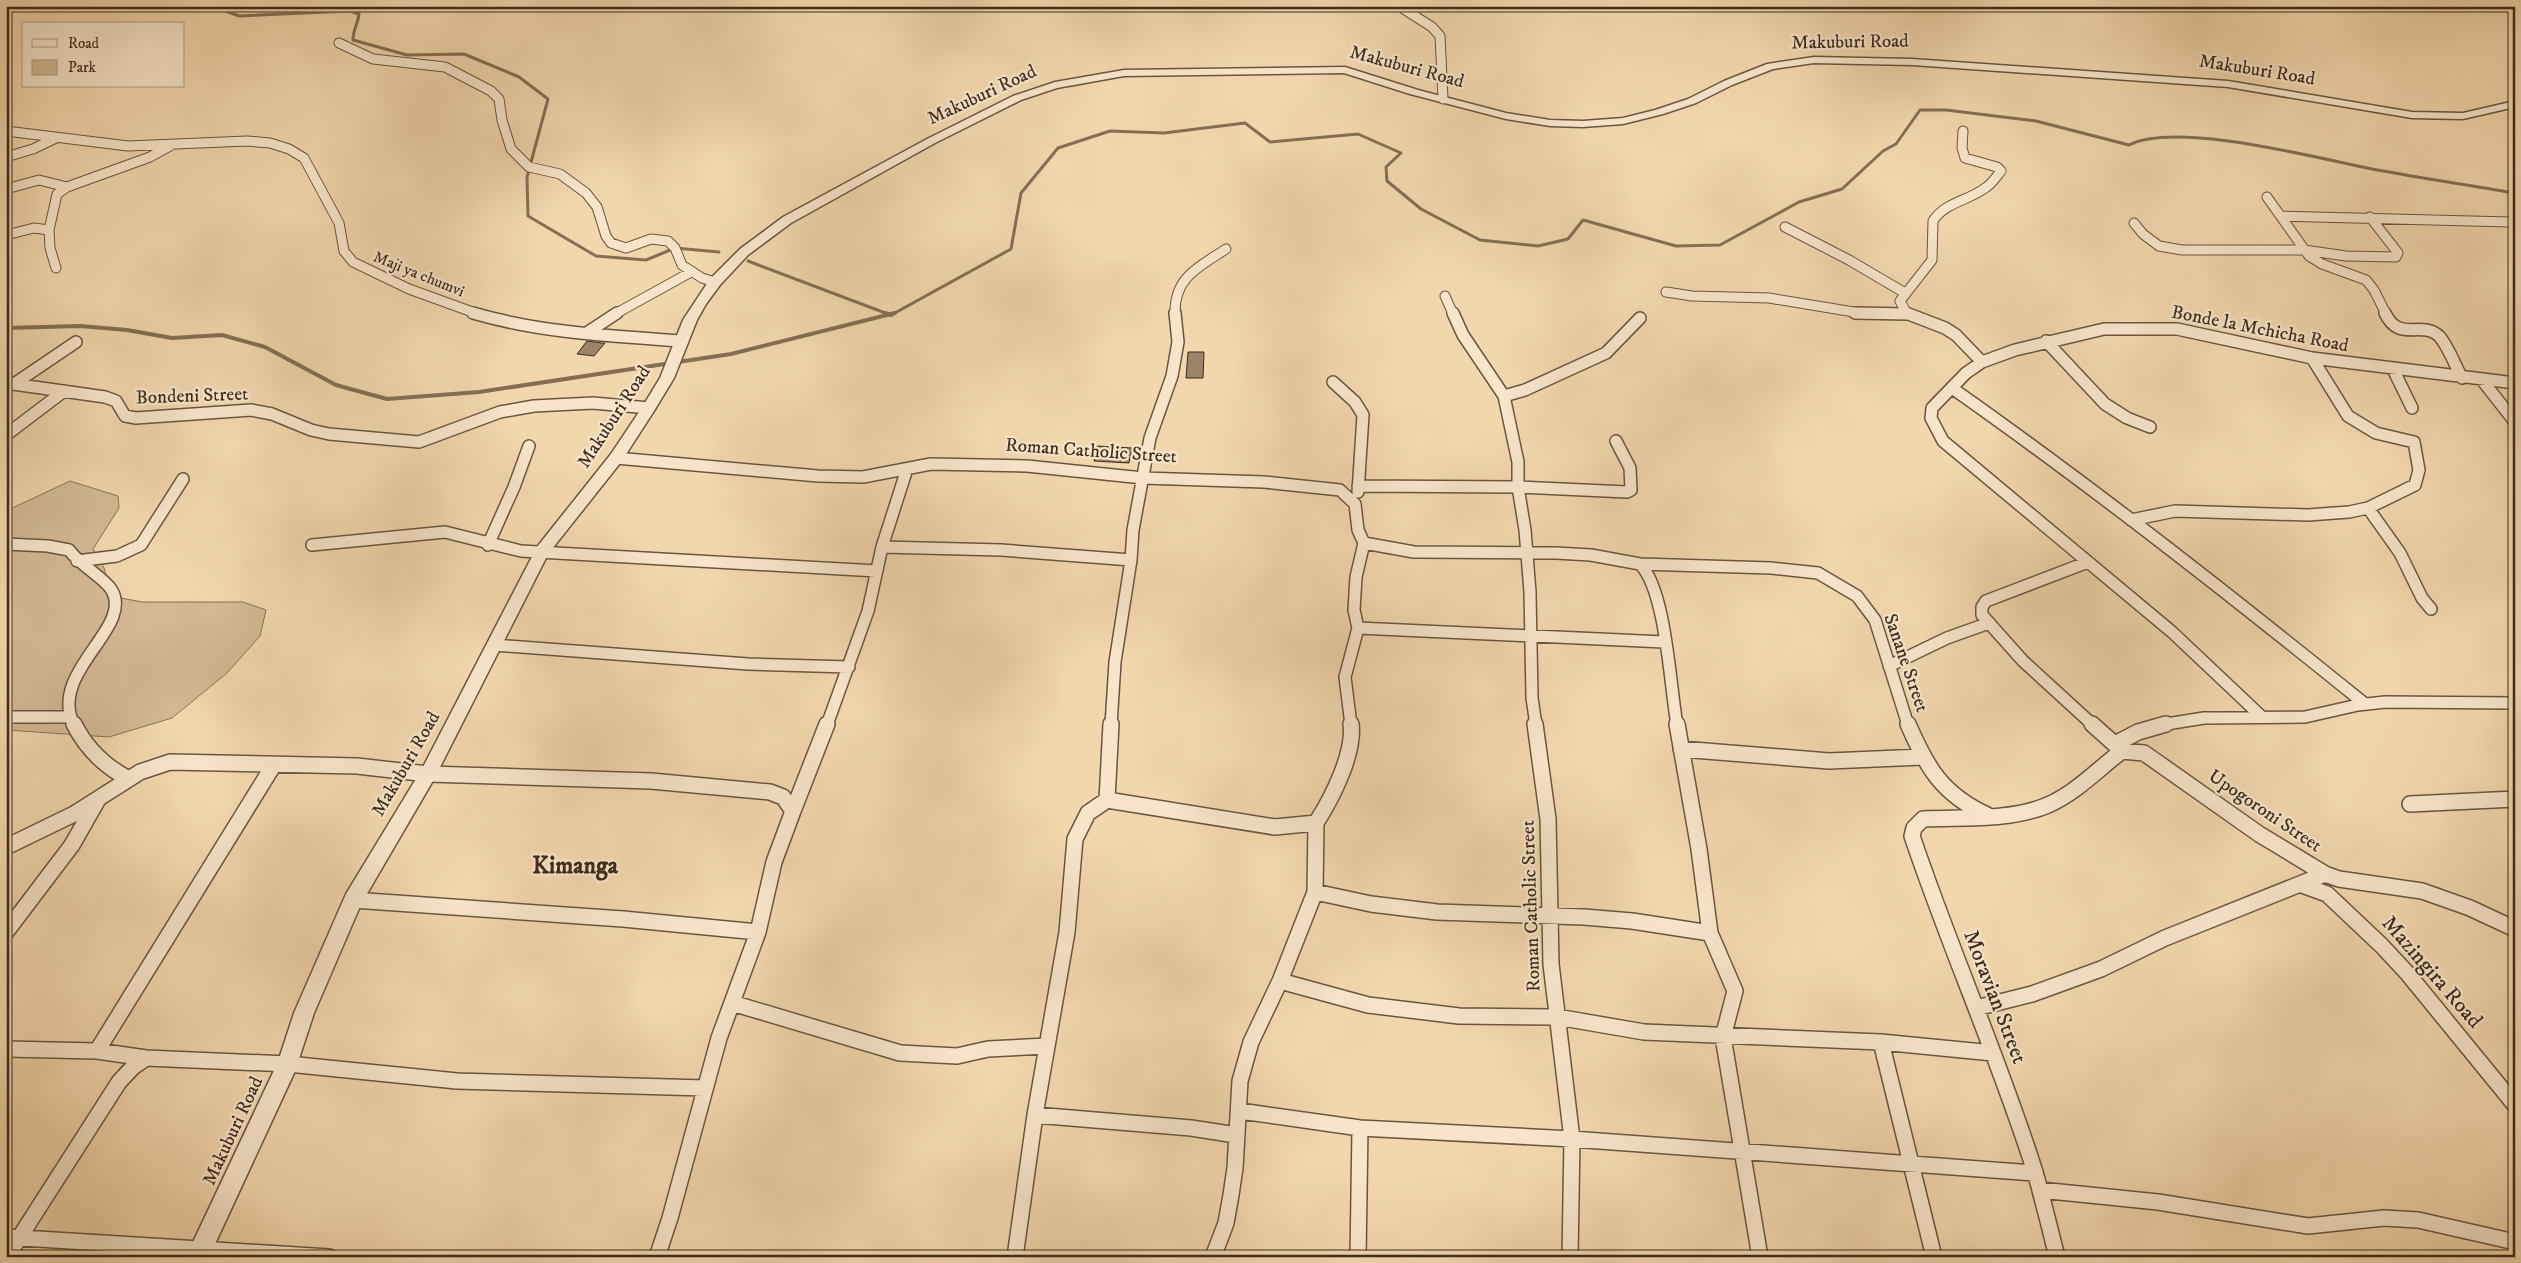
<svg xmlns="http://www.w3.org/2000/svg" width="2521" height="1263" font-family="'IM FELL DW Pica',serif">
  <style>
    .green { fill: #d3b994; stroke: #887258 }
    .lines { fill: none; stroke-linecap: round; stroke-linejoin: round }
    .stream-far1 { stroke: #846f55; stroke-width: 3 }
    .stream { stroke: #846f55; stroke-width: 4 }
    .building { fill: #9b8467; stroke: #3d2c1c }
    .minor-far2-casing { stroke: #6a5640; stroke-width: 11 }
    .minor-far1-casing { stroke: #6a5640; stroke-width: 14 }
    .minor-casing { stroke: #6a5640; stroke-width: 18 }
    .tertiary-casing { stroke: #6a5640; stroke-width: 3 }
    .minor-far2 { stroke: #f7e4c9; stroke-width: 9 }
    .minor-far1 { stroke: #f7e4c9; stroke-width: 11 }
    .minor { stroke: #f7e4c9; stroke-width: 15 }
    .tertiary { fill: #f7e4c9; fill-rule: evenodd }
    .labels { text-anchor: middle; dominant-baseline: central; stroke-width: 4.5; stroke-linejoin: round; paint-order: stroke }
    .far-street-label { font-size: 16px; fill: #3d2c1c; stroke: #f7e4c9 }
    .street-label { font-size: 19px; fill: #3d2c1c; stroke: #f7e4c9 }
    .near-street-label { font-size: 22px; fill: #3d2c1c; stroke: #f7e4c9 }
    .district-label { font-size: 24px; font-weight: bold; fill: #3d2c1c; stroke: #f7e4c9 }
  </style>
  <rect width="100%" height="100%" fill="#f2d6ac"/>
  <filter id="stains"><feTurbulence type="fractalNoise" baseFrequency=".004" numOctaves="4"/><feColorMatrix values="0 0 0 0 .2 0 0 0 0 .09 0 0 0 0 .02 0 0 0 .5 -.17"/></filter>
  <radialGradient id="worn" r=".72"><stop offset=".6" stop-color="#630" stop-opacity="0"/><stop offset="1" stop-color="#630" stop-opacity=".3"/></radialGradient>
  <!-- green -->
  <path class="green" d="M70,481L118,496L119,508L93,549L104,568L111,591L121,598L142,602H243L266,610L260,636L227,673L172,718L109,737L6,730V511Z"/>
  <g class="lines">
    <!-- stream-far1 -->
    <path class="stream-far1" d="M212,6L239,16L350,11L359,14C358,24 353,29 353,40L407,55L464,54L519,77L548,99L527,177L528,216L596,256L646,260L675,248L719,252
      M748,261L888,314
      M893,314L1011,249L1021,193L1058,148L1110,131L1164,133L1245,123L1270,142L1358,134L1401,153L1386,167L1387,181L1421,209L1480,240L1538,246L1568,239L1583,220L1676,246L1720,245L1799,202L1842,189L1883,151L1896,144L1920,110H1946L2036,121L2129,145C2177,121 2317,158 2372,169C2420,178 2468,185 2515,193"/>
    <!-- stream -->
    <path class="stream" d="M885,313L891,315
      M6,328L80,326L127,330L172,338L222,335L265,347L336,385L387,399L479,392L731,354L895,313"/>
  </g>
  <!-- building -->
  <path class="building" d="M587,341L602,343H605L594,356L577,354Z
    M1188,352H1204L1203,378H1186Z
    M1097,446L1132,448L1129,463L1094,461Z"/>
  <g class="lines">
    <!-- minor-far2 casing -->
    <g class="minor-far2-casing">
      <path id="minor-far2" d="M1399,6L1432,27L1440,36L1443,99
        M339,43L373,59L445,67L491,91L499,99L502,120L511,149L529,167L560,174L586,193L597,207L606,236L611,243L626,248L651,239L668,241L675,248L682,265L702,278L715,282
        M6,131L128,146L247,141L270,143L289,149L304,158L339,223L344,251L353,262L409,289L478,314
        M6,157L33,149L56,138
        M6,189L39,180L67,187L150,157L170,146
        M2267,197L2309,256L2322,264L2366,280L2374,290L2386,314
        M2281,216L2510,222
        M2134,223L2143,234L2159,246L2182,250H2304L2346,256L2396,257L2398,253L2370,217
        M1785,227L1849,260L1905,293
        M49,230L57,194L67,187
        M6,235L34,228L49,230L50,248L56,268
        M1666,292L1692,296L1769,298L1866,314
        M1445,296L1453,314
        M615,314L691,272
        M1175,314C1174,277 1199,267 1226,249
        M1907,314L1900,301L1932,260L1933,221C1945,202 1968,201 1985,188C1992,184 1996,177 2001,171L1997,167L1965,158L1962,148L1963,131"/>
    </g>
    <!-- minor-far1 casing -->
    <g class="minor-far1-casing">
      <path id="minor-far1" d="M473,313C541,333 612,336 682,341
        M1453,313L1463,335L1504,396L1518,462V487L1525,530L1530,592L1532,698L1536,725
        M1855,313L1907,314
        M1906,313L1945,328L1956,335L1982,362
        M2385,313C2399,343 2421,320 2439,336C2447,344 2456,367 2462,378
        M588,332L617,313
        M2046,341L2105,404L2127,418L2150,427
        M2393,369L2412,408
        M2482,380L2515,422
        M1333,382L1355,402L1363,415L1358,492
        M6,383L105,397L116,401L125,416L136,418L251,410L272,414L311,430L329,434L419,442L500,412L534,406L593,403L649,408
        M14,384L76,342
        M1952,388C2094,488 2230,595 2365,704
        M1504,396L1525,390L1606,353L1640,318
        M6,435L64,391
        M616,458L818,476L863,477L931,464L1027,466L1143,478L1264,482L1340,490L1355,504L1358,530L1364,543L1414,552L1556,553L1591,555L1640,564L1771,568L1818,573L1857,596L1875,620L1908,725
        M1358,486L1518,487L1627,492L1631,490L1630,468L1616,441
        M2368,508L2400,553L2422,598L2431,609
        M2131,520L2175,511L2308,515L2349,512L2368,508L2415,485L2419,470L2414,442L2376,433L2348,416L2312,358
        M6,544L48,546L69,550C80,565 104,578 111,589C136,627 47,672 74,725
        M312,545L445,532L521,551L877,571
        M488,545L514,487L529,446
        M882,547L1001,550L1131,560
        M77,561L117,556L141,545L183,479
        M2088,562L1986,601L1982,607V615L2023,661L2093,725
        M1640,564C1666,590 1670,686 1677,725
        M1358,628L1664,642
        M494,645L748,664L849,667
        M1889,666L1947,638L1989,623
        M6,717H68
        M2262,717L2172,632L1943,441L1931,418L1932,408L1966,373L1982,362L2015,350L2104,329H2177L2312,358L2515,383
        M827,725L868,611L882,547L907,469
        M1111,725L1115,662L1131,560L1133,530L1150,438L1172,376L1178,342L1175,313
        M1351,725L1345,677L1358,628L1354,610L1356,577L1364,543
        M2160,725L2204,718L2305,717L2358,705L2385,702L2515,703"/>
    </g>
    <!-- minor casing -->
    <g class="minor-casing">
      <path id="minor" d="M74,724C86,748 103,765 127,778
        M1535,724L1548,819L1551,964L1572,1139L1570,1257
        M1677,724L1699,849L1710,933L1735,991L1723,1037L1760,1257
        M1908,724C1927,768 1942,794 1987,815
        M2092,724L2120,749
        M2115,744L2138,732L2166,724
        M1681,749L1829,761L1922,757
        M1107,800L1111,724
        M2410,804L2515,799
        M793,811L827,724
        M6,847L74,814L140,772L170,762L357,766L428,774L651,781L770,792L783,797L793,811L774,862L758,932L719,1038L670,1218L657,1257
        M2302,885L2327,894L2382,946L2408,974L2515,1105
        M1315,892L1371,904L1437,912L1584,917L1632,921L1710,933
        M353,900L623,919L758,932
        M6,932L72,845L97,801
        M1280,981L1368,1005L1459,1016L1557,1017L1644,1032L1881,1042L1993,1053
        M732,1003L900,1053L957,1056L988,1049L1047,1046
        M1976,1008L2032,994L2101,969L2165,938L2325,874
        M1881,1042L1934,1257
        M6,1049L97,1051L146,1058
        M97,1051L273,766
        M1240,1111L1360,1128L1572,1139L2035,1173
        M1035,1115L1191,1128L1236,1135
        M2040,1190L2158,1202L2308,1226L2384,1218L2418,1220L2515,1242
        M6,1237L329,1257
        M7,1257L119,1082L133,1067L146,1058L288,1064L457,1081L705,1088
        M1015,1257L1035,1115L1067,932L1075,839L1088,813L1107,800L1275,827L1316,823C1332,798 1355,753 1351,724
        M1213,1257L1226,1223L1231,1195L1235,1168L1240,1081L1251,1042L1280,981L1315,892L1316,823
        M1358,1257L1360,1128
        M2057,1257C2050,1229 2043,1200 2035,1172C1999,1058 1950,949 1912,836L1914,828L1923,819C1963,817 2011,821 2048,805C2076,793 2098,769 2122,751L2144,753L2259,834L2325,874L2339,879L2422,891L2470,908L2515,929"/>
    </g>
    <!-- tertiary casing -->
    <g class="tertiary-casing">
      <path id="tertiary" d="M1814,57L1912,59L2228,81L2412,112L2463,113L2515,101V107L2463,119L2412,118L2228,87L1912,65L1814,63L1773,69L1732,85L1696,103L1663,114L1623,124L1583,127L1550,126L1506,119L1410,94L1344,73L1124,76L1057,88L1021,100L935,143L791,223L748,255L720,285L706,304L697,320L674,378L654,411L621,462L548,554L434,779L361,904L314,1013L295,1071L209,1257H186L278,1062L294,1013L346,894L422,769L537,547L611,454L643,406L660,378L683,320L710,279L740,249L783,217L927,139L1013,96L1055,82L1124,70L1345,67L1418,90L1506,113L1550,120L1583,121L1623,118L1655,110L1688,99L1724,81L1767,64Z"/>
    </g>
    <!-- minor-far2 -->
    <use href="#minor-far2" class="minor-far2"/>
    <!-- minor-far1 -->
    <use href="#minor-far1" class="minor-far1"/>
    <!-- minor -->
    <use href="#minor" class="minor"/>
    <!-- tertiary -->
    <use href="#tertiary" class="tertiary"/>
  </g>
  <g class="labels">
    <!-- far-street labels -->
    <g class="far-street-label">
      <text transform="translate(419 274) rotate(22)">Maji ya chumvi</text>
    </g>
    <!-- street labels -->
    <g class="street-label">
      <text transform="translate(1850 42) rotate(-1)">Makuburi Road</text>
      <text transform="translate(1407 67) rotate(15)">Makuburi Road</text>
      <text transform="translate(2257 70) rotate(9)">Makuburi Road</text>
      <text transform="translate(982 95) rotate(-25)">Makuburi Road</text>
      <text transform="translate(2260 329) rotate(11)">Bonde la Mchicha Road</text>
      <text transform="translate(192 396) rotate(-2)">Bondeni Street</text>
      <text transform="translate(614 417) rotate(-57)">Makuburi Road</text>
      <text transform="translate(1091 451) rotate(4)">Roman Catholic Street</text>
      <text transform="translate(1906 663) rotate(71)">Sanane Street</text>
      <text transform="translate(406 764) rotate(-60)">Makuburi Road</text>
      <text transform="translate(2265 811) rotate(34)">Upogoroni Street</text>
      <text transform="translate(1531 906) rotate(-92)">Roman Catholic Street</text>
      <text transform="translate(233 1131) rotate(-65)">Makuburi Road</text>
    </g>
    <!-- near-street labels -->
    <g class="near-street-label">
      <text transform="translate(2432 972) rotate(49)">Mazingira Road</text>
      <text transform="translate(1995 997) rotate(69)">Moravian Street</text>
    </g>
    <!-- district labels -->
    <g class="district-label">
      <text x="575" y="866">Kimanga</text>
    </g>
  </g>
  <!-- margin -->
  <rect width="2521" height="1263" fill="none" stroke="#f2d6ac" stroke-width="25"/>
  <rect x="8" y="8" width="2506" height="1248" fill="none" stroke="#3d2c1c" stroke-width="2.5"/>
  <rect x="12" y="12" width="2496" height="1238" fill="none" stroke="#3d2c1c"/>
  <!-- legend -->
  <rect x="22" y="22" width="162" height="65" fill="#f7e4c9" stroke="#ad9a84"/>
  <rect x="32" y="39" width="25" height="8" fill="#f7e4c9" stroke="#ad9a84"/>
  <text x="68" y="48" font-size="15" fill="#3d2c1c">Road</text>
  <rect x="32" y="60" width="25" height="15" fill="#d3b994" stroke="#ad9a84"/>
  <text x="68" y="72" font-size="15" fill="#3d2c1c">Park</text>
  <rect width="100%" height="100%" filter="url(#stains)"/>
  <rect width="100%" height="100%" fill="url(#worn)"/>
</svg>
